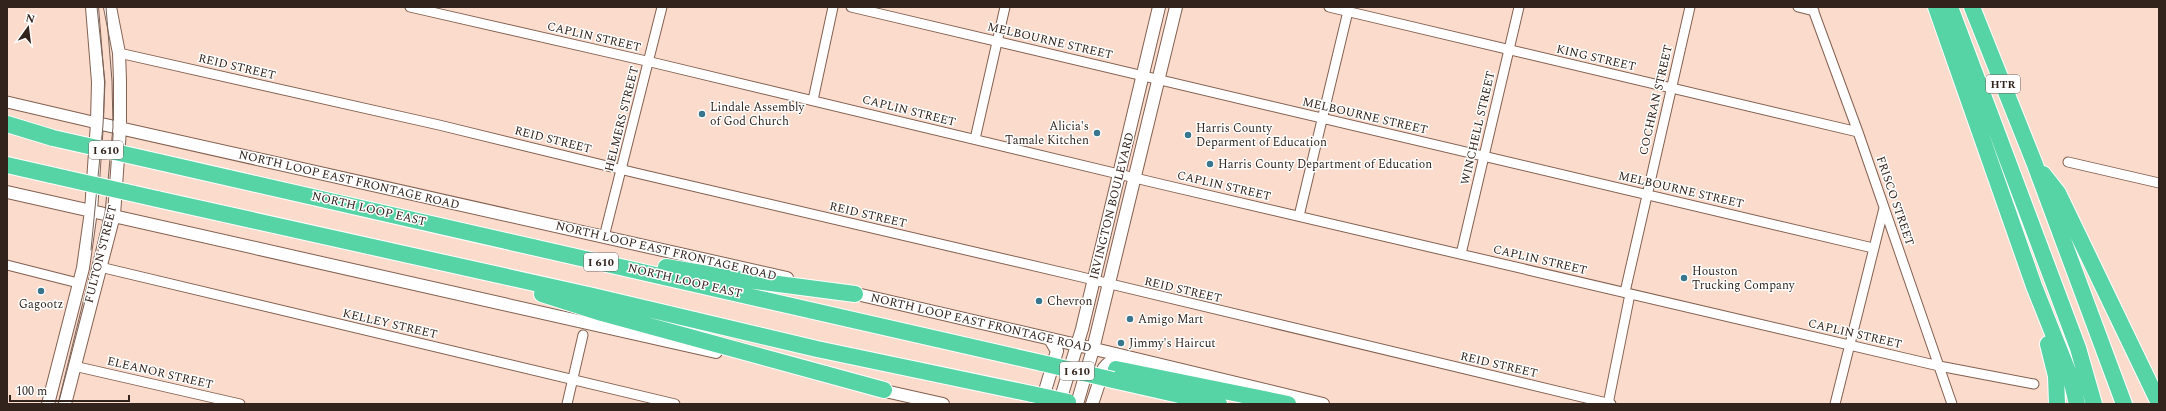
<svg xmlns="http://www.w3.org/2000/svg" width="2166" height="411" font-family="Spectral,serif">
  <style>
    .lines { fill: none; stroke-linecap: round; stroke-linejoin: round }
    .minor-casing { stroke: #836050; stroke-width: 11 }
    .tertiary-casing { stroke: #836050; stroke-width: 13 }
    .secondary-casing { stroke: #836050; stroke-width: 14 }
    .motorway-casing { stroke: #fff; stroke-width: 18 }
    .minor { stroke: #fff; stroke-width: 9 }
    .tertiary { stroke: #fff; stroke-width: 11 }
    .secondary { stroke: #fff; stroke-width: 12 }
    .motorway { stroke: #56d4a6; stroke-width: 16 }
    .tram { stroke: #776359; stroke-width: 1 }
    .motorway-bridge-casing { stroke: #fff; stroke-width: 18; stroke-linecap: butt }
    .motorway-bridge { stroke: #56d4a6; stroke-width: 16 }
    .poi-dot { fill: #39758d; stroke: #fff; stroke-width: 1.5 }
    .labels { text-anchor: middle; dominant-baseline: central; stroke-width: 3; stroke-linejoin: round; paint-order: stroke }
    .shield { fill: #fff; stroke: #706560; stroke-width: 1 }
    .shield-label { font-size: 11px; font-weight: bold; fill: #32231c }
    .street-label { font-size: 12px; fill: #32231c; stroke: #fff }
    .poi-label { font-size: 12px; fill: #32231c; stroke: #fff; text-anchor: start }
  </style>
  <rect width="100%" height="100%" fill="#fbdbcc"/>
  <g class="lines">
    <!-- minor casing -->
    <g class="minor-casing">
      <path id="minor" d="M410,7L655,63L1156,183L1939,366L2034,384
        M851,7L1873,248
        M1329,7L1858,132
        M1798,7L1814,11
        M1812,7L1858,132L1952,404
        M119,53L439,125L636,173L1073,275L1611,404
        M813,100L833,7
        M975,139L1005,7
        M2068,162L2159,183
        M1299,216L1349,7
        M604,237L662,7
        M1461,254L1519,7
        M7,265L78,283
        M100,267L675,404
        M1625,292L1690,7
        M74,366L240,404
        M567,404L583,335
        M1608,404L1630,294
        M1835,404L1884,208"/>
    </g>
    <!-- tertiary casing -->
    <g class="tertiary-casing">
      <path id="tertiary" d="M7,102L97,123"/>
    </g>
    <!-- secondary casing -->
    <g class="secondary-casing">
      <path id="secondary" d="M97,123L787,278
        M7,192L716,352
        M848,292L1103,351L1323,404
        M876,389L943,404
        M48,404L83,268L91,211L97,123L98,82L92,7
        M65,404L114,215L120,129V80L119,53L110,7
        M1041,404L1057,351L1050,339
        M1059,404L1082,329L1159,7
        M1077,404L1093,349L1176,7
        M1092,404L1104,368C1110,360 1117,359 1127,358"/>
    </g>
    <!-- motorway casing -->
    <g class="motorway-casing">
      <path id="motorway" d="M1936,7L2034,286L2071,379L2077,404
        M1950,7L2078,348L2094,404
        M1972,7L2034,162L2124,404
        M7,124L53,138
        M159,162L1042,363
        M7,165L51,175
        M2043,174L2058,193L2159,403
        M157,199L593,296L817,349L1032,394
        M666,267L725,277L855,294
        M542,294L602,313L884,390
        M2048,344L2056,376L2057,404
        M1116,369L1288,404
        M1113,380L1219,404"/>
    </g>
    <!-- minor -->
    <use href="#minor" class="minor"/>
    <!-- tertiary -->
    <use href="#tertiary" class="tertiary"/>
    <!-- secondary -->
    <use href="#secondary" class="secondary"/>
    <!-- motorway -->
    <use href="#motorway" class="motorway"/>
    <!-- tram -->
    <path class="tram" d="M91,250L103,125L105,82L97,7
      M58,404L105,213L113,127L112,81L106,7"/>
    <!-- motorway-bridge casing -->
    <g class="motorway-bridge-casing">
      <path id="motorway-bridge" d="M53,138L159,162
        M51,175L157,199
        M1042,363L1113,380
        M1032,394L1068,402"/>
    </g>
    <!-- motorway-bridge -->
    <use href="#motorway-bridge" class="motorway-bridge"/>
  </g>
  <!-- markers -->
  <g class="poi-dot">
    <circle cx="702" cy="114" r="4"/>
    <circle cx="1097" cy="133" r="4"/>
    <circle cx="1188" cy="135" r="4"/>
    <circle cx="1210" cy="164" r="4"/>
    <circle cx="1684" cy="278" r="4"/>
    <circle cx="41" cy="291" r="4"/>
    <circle cx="1039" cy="301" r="4"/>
    <circle cx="1130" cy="319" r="4"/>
    <circle cx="1121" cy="343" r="4"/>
  </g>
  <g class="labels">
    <!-- shield labels -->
    <g class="shield">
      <rect x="1986" y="75" width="34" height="18" rx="3"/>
      <rect x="89" y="141" width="34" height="18" rx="3"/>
      <rect x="584" y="253" width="34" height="18" rx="3"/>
      <rect x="1060" y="362" width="34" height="18" rx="3"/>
    </g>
    <g class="shield-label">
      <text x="2003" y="84">HTR</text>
      <text x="106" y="150">I 610</text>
      <text x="601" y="262">I 610</text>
      <text x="1077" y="371">I 610</text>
    </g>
    <!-- street labels -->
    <g class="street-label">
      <text transform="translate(594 37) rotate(13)">CAPLIN STREET</text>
      <text transform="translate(1050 41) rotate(13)">MELBOURNE STREET</text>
      <text transform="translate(1596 58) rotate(13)">KING STREET</text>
      <text transform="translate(237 67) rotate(13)">REID STREET</text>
      <text transform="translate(1656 100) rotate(-77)">COCHRAN STREET</text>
      <text transform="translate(909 111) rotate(14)">CAPLIN STREET</text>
      <text transform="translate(1365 116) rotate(13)">MELBOURNE STREET</text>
      <text transform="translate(622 119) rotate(-76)">HELMERS STREET</text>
      <text transform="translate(1478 128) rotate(-77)">WINCHELL STREET</text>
      <text transform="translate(553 140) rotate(14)">REID STREET</text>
      <text transform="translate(349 180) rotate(13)">NORTH LOOP EAST FRONTAGE ROAD</text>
      <text transform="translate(1224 186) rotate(13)">CAPLIN STREET</text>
      <text transform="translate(1681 190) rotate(13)">MELBOURNE STREET</text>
      <text transform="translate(1895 201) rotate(71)">FRISCO STREET</text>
      <text transform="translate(1112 206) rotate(-76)">IRVINGTON BOULEVARD</text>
      <text transform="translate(369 209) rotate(13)">NORTH LOOP EAST</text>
      <text transform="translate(868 215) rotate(13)">REID STREET</text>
      <text transform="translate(666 251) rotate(13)">NORTH LOOP EAST FRONTAGE ROAD</text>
      <text transform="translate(101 254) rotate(-76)">FULTON STREET</text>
      <text transform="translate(1540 260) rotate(13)">CAPLIN STREET</text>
      <text transform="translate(685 281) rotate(13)">NORTH LOOP EAST</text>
      <text transform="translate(1183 290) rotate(13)">REID STREET</text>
      <text transform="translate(981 323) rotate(13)">NORTH LOOP EAST FRONTAGE ROAD</text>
      <text transform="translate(390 324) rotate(13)">KELLEY STREET</text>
      <text transform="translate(1855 334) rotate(13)">CAPLIN STREET</text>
      <text transform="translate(1499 365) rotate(13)">REID STREET</text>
      <text transform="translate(160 373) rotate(13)">ELEANOR STREET</text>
    </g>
    <!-- poi labels -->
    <g class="poi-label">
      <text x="710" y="107">Lindale Assembly<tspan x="710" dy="14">of God Church</tspan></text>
      <text x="1089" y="126" text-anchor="end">Alicia's<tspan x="1089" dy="14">Tamale Kitchen</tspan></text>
      <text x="1196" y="128">Harris County<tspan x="1196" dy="14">Deparment of Education</tspan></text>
      <text x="1218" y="164">Harris County Department of Education</text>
      <text x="1692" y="271">Houston<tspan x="1692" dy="14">Trucking Company</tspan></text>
      <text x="1047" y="301">Chevron</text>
      <text x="41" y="304" text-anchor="middle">Gagootz</text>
      <text x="1138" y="319">Amigo Mart</text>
      <text x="1129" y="343">Jimmy's Haircut</text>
    </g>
  </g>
  <!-- border -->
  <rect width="2166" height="411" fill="none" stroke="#32231c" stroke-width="16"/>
  <!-- north arrow -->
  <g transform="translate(28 28) rotate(14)" stroke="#ffffff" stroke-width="3" paint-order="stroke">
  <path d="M0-3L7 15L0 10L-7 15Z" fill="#32231c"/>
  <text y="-6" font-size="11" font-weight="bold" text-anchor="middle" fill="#32231c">N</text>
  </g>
  <!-- scale -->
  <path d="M10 395v6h119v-6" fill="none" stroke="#32231c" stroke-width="2"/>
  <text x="16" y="395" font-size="12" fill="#32231c" stroke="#ffffff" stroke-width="3" paint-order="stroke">100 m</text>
</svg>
